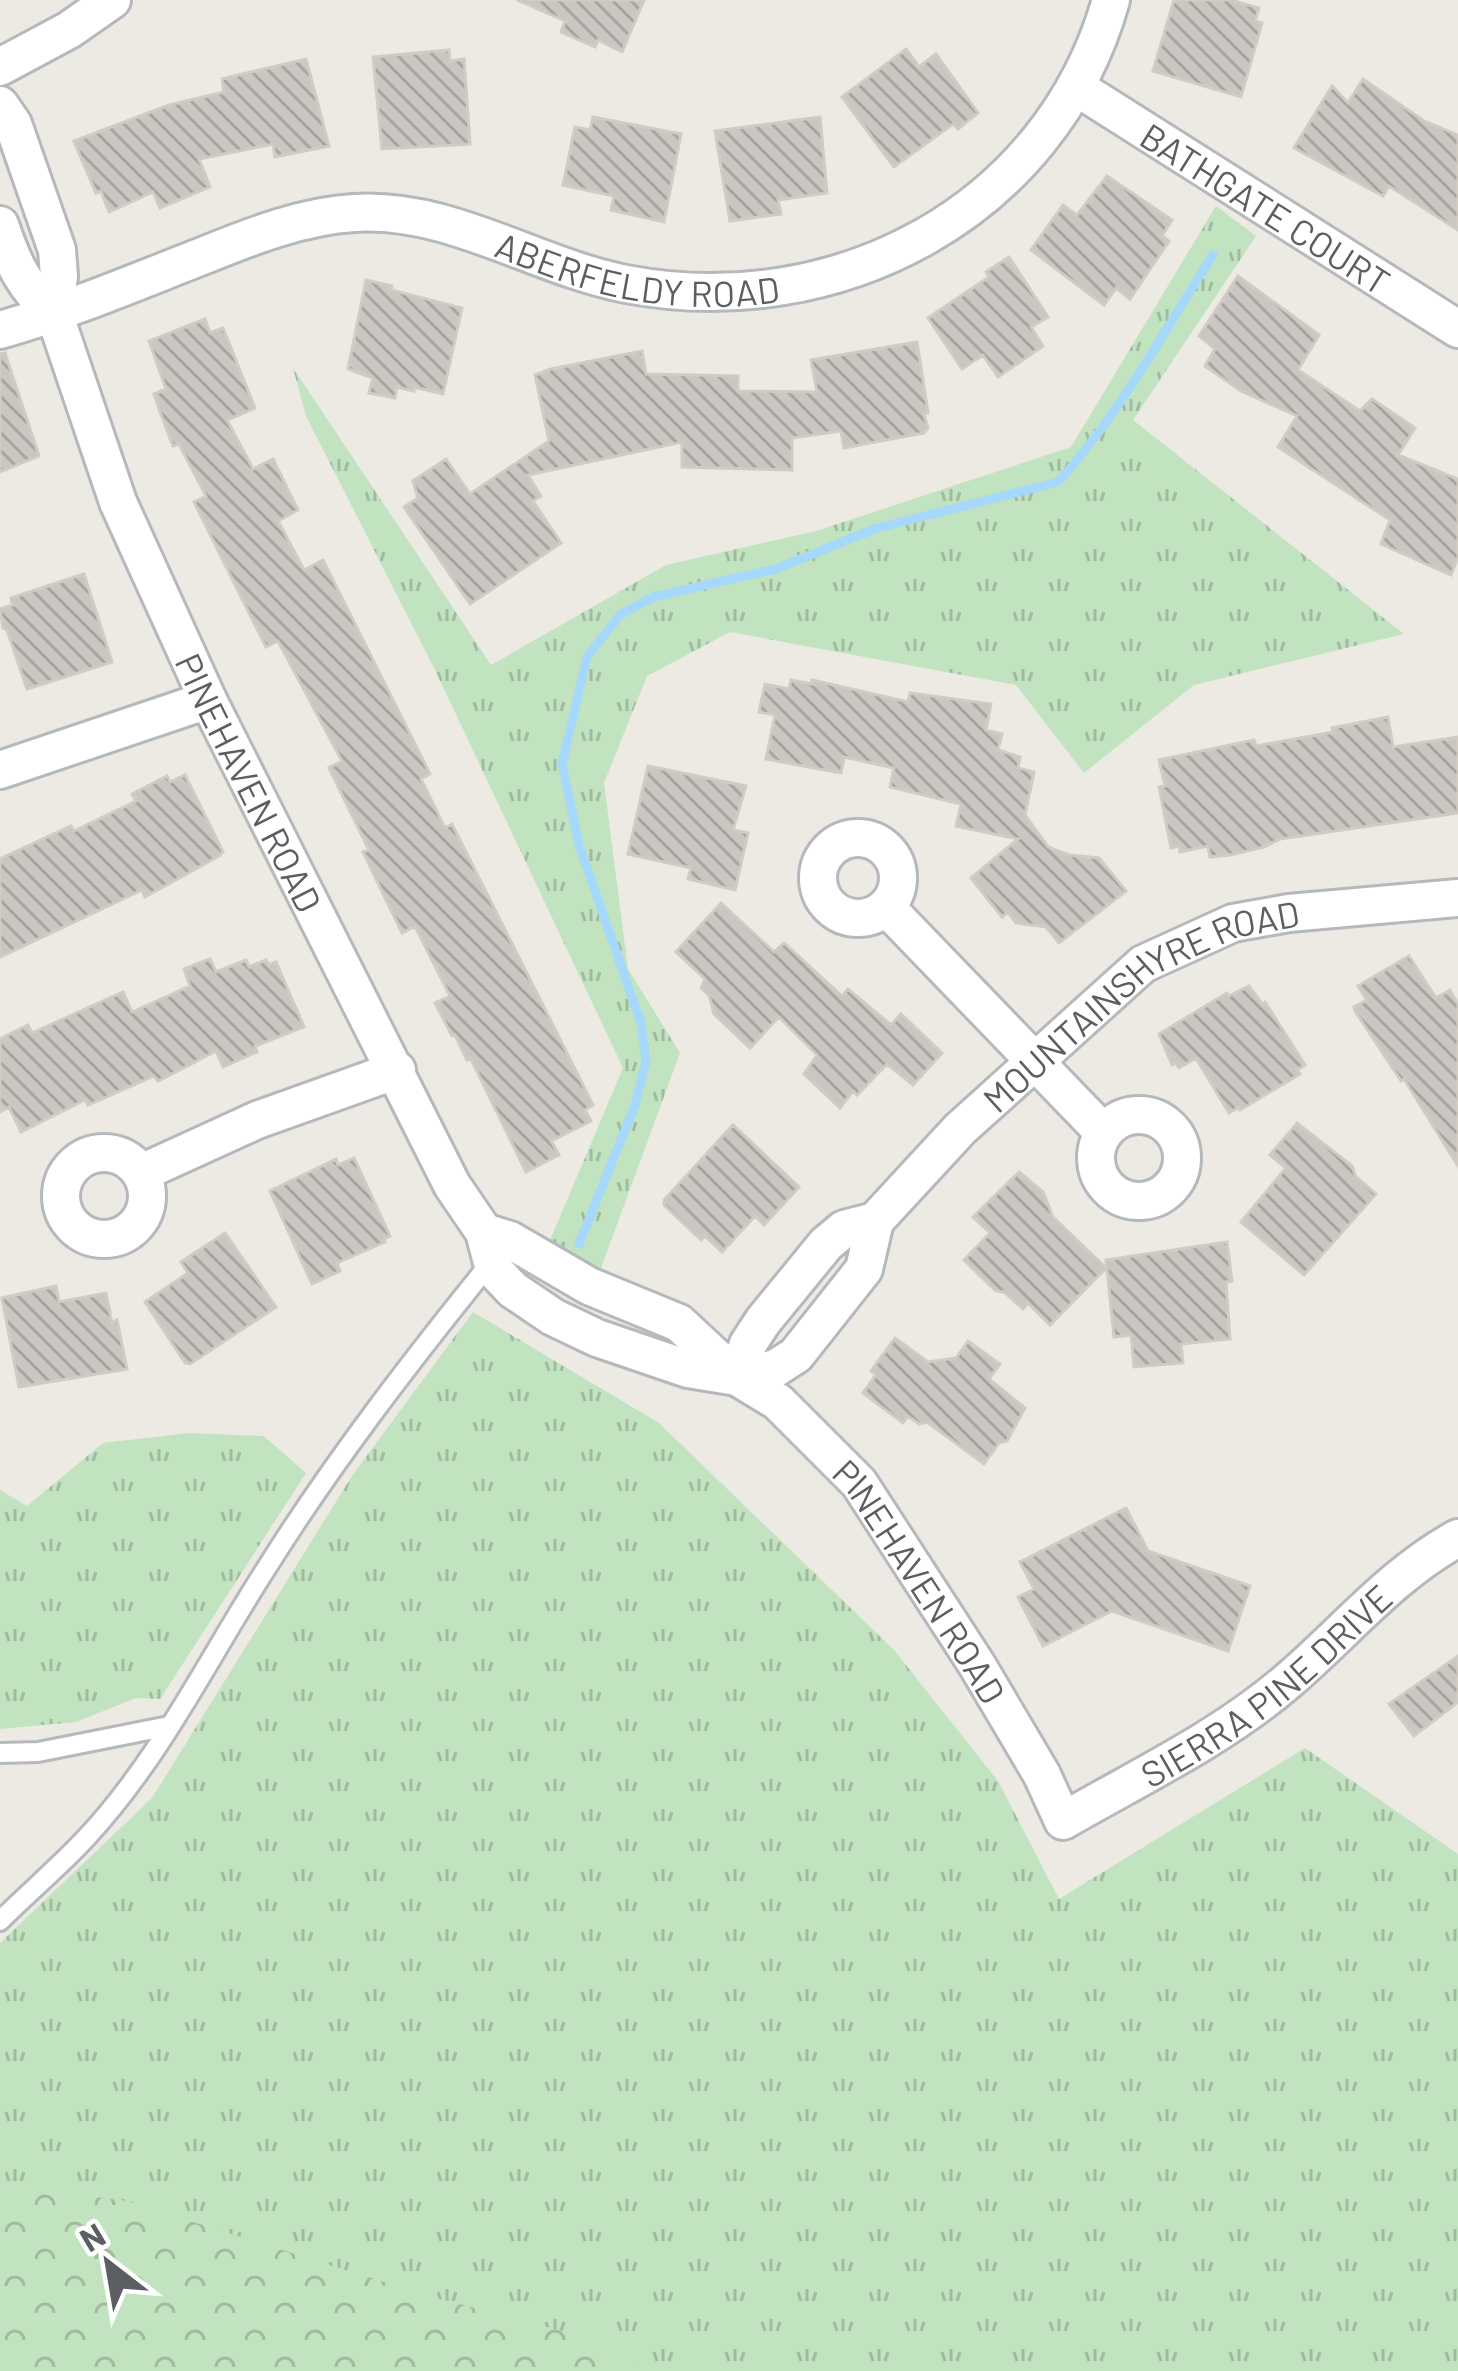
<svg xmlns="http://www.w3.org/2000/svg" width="1458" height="2371" font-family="Barlow,sans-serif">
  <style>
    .grass { fill: url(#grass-tufts) }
    .forest { fill: url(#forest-crowns) }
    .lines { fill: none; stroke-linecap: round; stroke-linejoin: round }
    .stream { stroke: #a5d8fa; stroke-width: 9 }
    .building { fill: url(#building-back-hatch); stroke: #d1cbc1; stroke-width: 3 }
    .lane-casing { stroke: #b5b8bc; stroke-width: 24 }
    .street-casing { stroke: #b5b8bc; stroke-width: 42 }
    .lane { stroke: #fff; stroke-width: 18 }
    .street { stroke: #fff; stroke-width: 36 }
    .labels { text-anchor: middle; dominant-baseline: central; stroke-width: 9; stroke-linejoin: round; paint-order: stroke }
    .street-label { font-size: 36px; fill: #5b5e62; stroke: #fff }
  </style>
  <defs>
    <pattern id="grass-tufts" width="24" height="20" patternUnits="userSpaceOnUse" patternTransform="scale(3)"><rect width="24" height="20" fill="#c1e3c0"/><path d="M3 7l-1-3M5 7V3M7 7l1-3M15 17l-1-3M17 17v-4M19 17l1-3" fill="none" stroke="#a0bb9f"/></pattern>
    <pattern id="forest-crowns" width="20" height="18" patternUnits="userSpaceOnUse" patternTransform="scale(3)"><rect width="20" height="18" fill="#c1e3c0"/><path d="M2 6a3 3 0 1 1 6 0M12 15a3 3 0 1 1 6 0" fill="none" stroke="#a0bb9f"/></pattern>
    <pattern id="building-back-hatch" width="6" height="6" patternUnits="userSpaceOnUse" patternTransform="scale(3)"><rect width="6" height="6" fill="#cac6c2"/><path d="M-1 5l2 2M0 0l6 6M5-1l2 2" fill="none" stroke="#a7a4a1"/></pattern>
  </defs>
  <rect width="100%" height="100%" fill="#eceae2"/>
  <!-- grass -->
  <path class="grass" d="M1216,206L1256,236L1133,420L1404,634L1194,685L1084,773L1016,685L730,632L647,676L604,783L628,969L680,1053L598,1276L548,1245L623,1068L435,670L306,416L293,368L491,665L666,565L816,531L1071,447Z
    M473,1312L659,1423L894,1650L998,1781L1059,1899L1305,1748L1458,1854V2371H0V1943L152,1798L352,1476Z
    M189,1433L264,1436L306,1473L160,1699L136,1698L76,1722L0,1729V1490L27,1506L103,1443Z"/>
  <!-- forest -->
  <path class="forest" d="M0,2185L126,2201L432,2297L593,2339L642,2371H0Z"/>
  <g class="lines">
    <!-- stream -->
    <path class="stream" d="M579,1244L635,1105L646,1061L641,1023L579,845L562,764L587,657L620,615L653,597L776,569L874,529L1058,482C1119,415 1164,331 1213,255"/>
  </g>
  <!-- building -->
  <path class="building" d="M517,0H644L622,52L598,40L595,47L561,32L565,21Z
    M1174,0H1231L1259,8L1255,21L1262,23L1241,97L1153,71Z
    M906,49L919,67L936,54L978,113L958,129L953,124L894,167L842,97Z
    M449,50L450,61L464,59L470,144L382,149L373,57Z
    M306,59L329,146L275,157L273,144L199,159L210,187L160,208L153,192L109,212L101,191L96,193L74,141L169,105L224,92L222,79Z
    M1363,79L1424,121L1458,135V230L1389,186L1383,196L1294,148L1332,86L1348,103Z
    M593,117L681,134L664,222L611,210L614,196L563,185L575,127L590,130Z
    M820,117L827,193L778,200L781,214L730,221L715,131Z
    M1107,176L1172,220L1162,236L1169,241L1130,299L1116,288L1104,305L1031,250L1063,205L1077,215Z
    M1009,257L1048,317L1031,327L1043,346L998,377L983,355L962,369L928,318L989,277L986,272Z
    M1238,276L1319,335L1298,370L1360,411L1372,399L1415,428L1398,455L1458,479V557L1451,575L1381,544L1390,520L1278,447L1297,416L1241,391L1205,366L1215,349L1199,336Z
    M366,280L392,286L391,290L462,308L443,394L414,387V391L397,387L395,398L369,393L373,378L348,369Z
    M205,319L210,333L223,328L255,408L227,420L253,469L273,459L298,510L278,521L304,570L323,560L430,774L421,779L445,828L452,824L593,1105L585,1110L591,1121L551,1141L559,1155L526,1172L471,1059L467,1060L455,1035L452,1036L435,1003L450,996L415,926L402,933L363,852L369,850L329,768L342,761L278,641L266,647L194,502L206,496L179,444L173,446L160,412L154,394L166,389L149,341Z
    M917,342L928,413L924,414L928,428L924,433L844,448L841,431L792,438V470L682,467V442L528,475L541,496L533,501L561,543L470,604L404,507L418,498L413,481L446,459L470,494L549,441L535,375L551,369L642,351L646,374L738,376V391L817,392L811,360Z
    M5,353L39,456L0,472V354Z
    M84,574L112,662L27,689L7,630L3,628L0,609L13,605L11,598Z
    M791,680L812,684V680L908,702L910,693L991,704L986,730L1002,734L998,750L1020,757L1018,768L1034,772L1025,815L1048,847L1069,855L1099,858L1126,891L1059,943L1046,927L1016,923L1008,912L1002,917L971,878L1018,839L956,826L961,804L890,787L894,768L844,757L841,773L766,759L775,715L759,712L765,684L789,689Z
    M1388,717L1393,747L1458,737V813L1280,839L1264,847L1230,855L1210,857L1208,846L1180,852L1179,846L1171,848L1159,787L1165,786L1159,760L1254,740L1256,746L1333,732L1332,728Z
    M648,766L746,786L733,830L748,833L735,890L688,879L691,868L628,854Z
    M185,775L223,852L219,856L145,897L142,890L0,957V859L71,826L74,831L136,801L132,794L167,776L170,782Z
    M721,903L774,952L784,943L842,996L848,989L891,1025L901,1014L942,1053L913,1085L887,1064L857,1095L853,1091L840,1108L804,1074L817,1055L779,1017L750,1048L714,1014L709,995L701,988L705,979L676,952Z
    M1409,956L1436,998L1450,990L1458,1004V1166L1404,1079L1401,1081L1355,1011L1354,1007L1367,1000L1358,986Z
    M210,959L216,972L246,960L249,967L266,960L269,965L276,962L304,1027L255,1046L257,1052L223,1067L216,1051L158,1081L154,1076L88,1105L85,1100L21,1132L9,1107L0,1112V1039L28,1025L32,1033L123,992L132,1012L190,986L184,969Z
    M1249,986L1262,1004L1265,1002L1305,1065L1297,1070L1300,1074L1240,1110L1239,1107L1229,1113L1196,1058L1179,1068L1176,1063L1172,1065L1159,1034L1227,993L1229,996Z
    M1297,1123L1352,1166L1356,1177L1376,1194L1304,1275L1241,1222L1286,1168L1270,1155Z
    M733,1125L799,1187L764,1225L755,1216L722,1252L705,1236L701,1240L664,1205V1200Z
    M354,1158L390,1236L384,1239L385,1242L337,1263L340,1271L312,1284L270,1191L336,1159L338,1165Z
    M1019,1172L1043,1192L1053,1217L1106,1268L1050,1325L1028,1303L1023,1309L1004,1292L996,1291L964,1260L990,1233L973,1217Z
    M225,1233L276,1307L190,1364L185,1363L145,1302L188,1273L181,1262Z
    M1227,1242L1232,1281L1226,1282L1230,1339L1181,1344L1183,1363L1134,1367L1131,1335L1114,1337L1106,1260Z
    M56,1286L59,1302L106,1293L112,1323L117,1320L127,1369L19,1387L2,1298Z
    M895,1338L928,1362L956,1358L968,1341L1000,1364L989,1379L1025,1408L1007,1441L999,1443L984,1464L927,1422L919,1424L908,1416L903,1423L863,1393L876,1375L871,1371Z
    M1126,1508L1148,1551L1250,1586L1228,1651L1112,1611L1043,1646L1018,1597L1034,1589L1020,1562Z
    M1458,1656V1702L1414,1736L1389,1704Z"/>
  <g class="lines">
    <!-- lane casing -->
    <g class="lane-casing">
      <path id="lane" d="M0,1753L38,1752L169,1726
        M0,1921C28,1893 59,1867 86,1838C159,1760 207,1661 264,1572C332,1463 411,1361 491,1262"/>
    </g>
    <!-- street casing -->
    <g class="street-casing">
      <g id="street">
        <path d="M0,67L69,30L112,0"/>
        <path id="s1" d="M1076,87L1458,329"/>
        <path id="s2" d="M0,105L13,124L57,250L59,276L54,313L118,502L208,700L452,1185L484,1232L494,1270L513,1290L553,1317L597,1338L688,1369L737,1377L776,1368L796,1355L864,1269L875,1221"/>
        <path d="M0,225C13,263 23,287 54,313"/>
        <path id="s3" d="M0,330C70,310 138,281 205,255C252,236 303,216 354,213C451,207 534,266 626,284C837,324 1051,212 1111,0"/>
        <path d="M0,770L208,700"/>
        <circle cx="858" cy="878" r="40"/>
        <path d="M886,907L1103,1132"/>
        <circle cx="1139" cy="1158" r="43"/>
        <circle cx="104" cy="1196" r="43"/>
        <path d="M141,1173L257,1120L397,1070"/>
        <path id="s4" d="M484,1232L510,1240L589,1286L679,1323L737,1377L778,1402L859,1483L977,1665L1042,1775L1063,1821C1139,1777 1222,1738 1289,1680C1345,1632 1392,1574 1458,1538"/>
        <path id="s5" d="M737,1377L748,1344L763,1321L826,1244L844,1229L875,1221L960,1129L1143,964L1233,923L1289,913L1458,898"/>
      </g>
    </g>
    <!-- lane -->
    <use href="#lane" class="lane"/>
    <!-- street -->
    <use href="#street" class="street"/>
  </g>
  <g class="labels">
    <!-- street labels -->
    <g class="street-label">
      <text stroke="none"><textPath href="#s1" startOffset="225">BATHGATE COURT</textPath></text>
      <text stroke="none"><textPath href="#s3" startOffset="666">ABERFELDY ROAD</textPath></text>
      <text stroke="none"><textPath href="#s2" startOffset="729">PINEHAVEN ROAD</textPath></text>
      <text stroke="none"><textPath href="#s5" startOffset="567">MOUNTAINSHYRE ROAD</textPath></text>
      <text stroke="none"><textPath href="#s4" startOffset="573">PINEHAVEN ROAD</textPath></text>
      <text stroke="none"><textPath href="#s4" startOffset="1098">SIERRA PINE DRIVE</textPath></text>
    </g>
  </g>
  <!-- north arrow -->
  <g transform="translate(108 2263) rotate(329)" stroke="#ffffff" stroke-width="9" paint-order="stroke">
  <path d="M0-9L21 45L0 30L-21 45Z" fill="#5b5e62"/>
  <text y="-18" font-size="33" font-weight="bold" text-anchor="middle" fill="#5b5e62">N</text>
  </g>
</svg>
